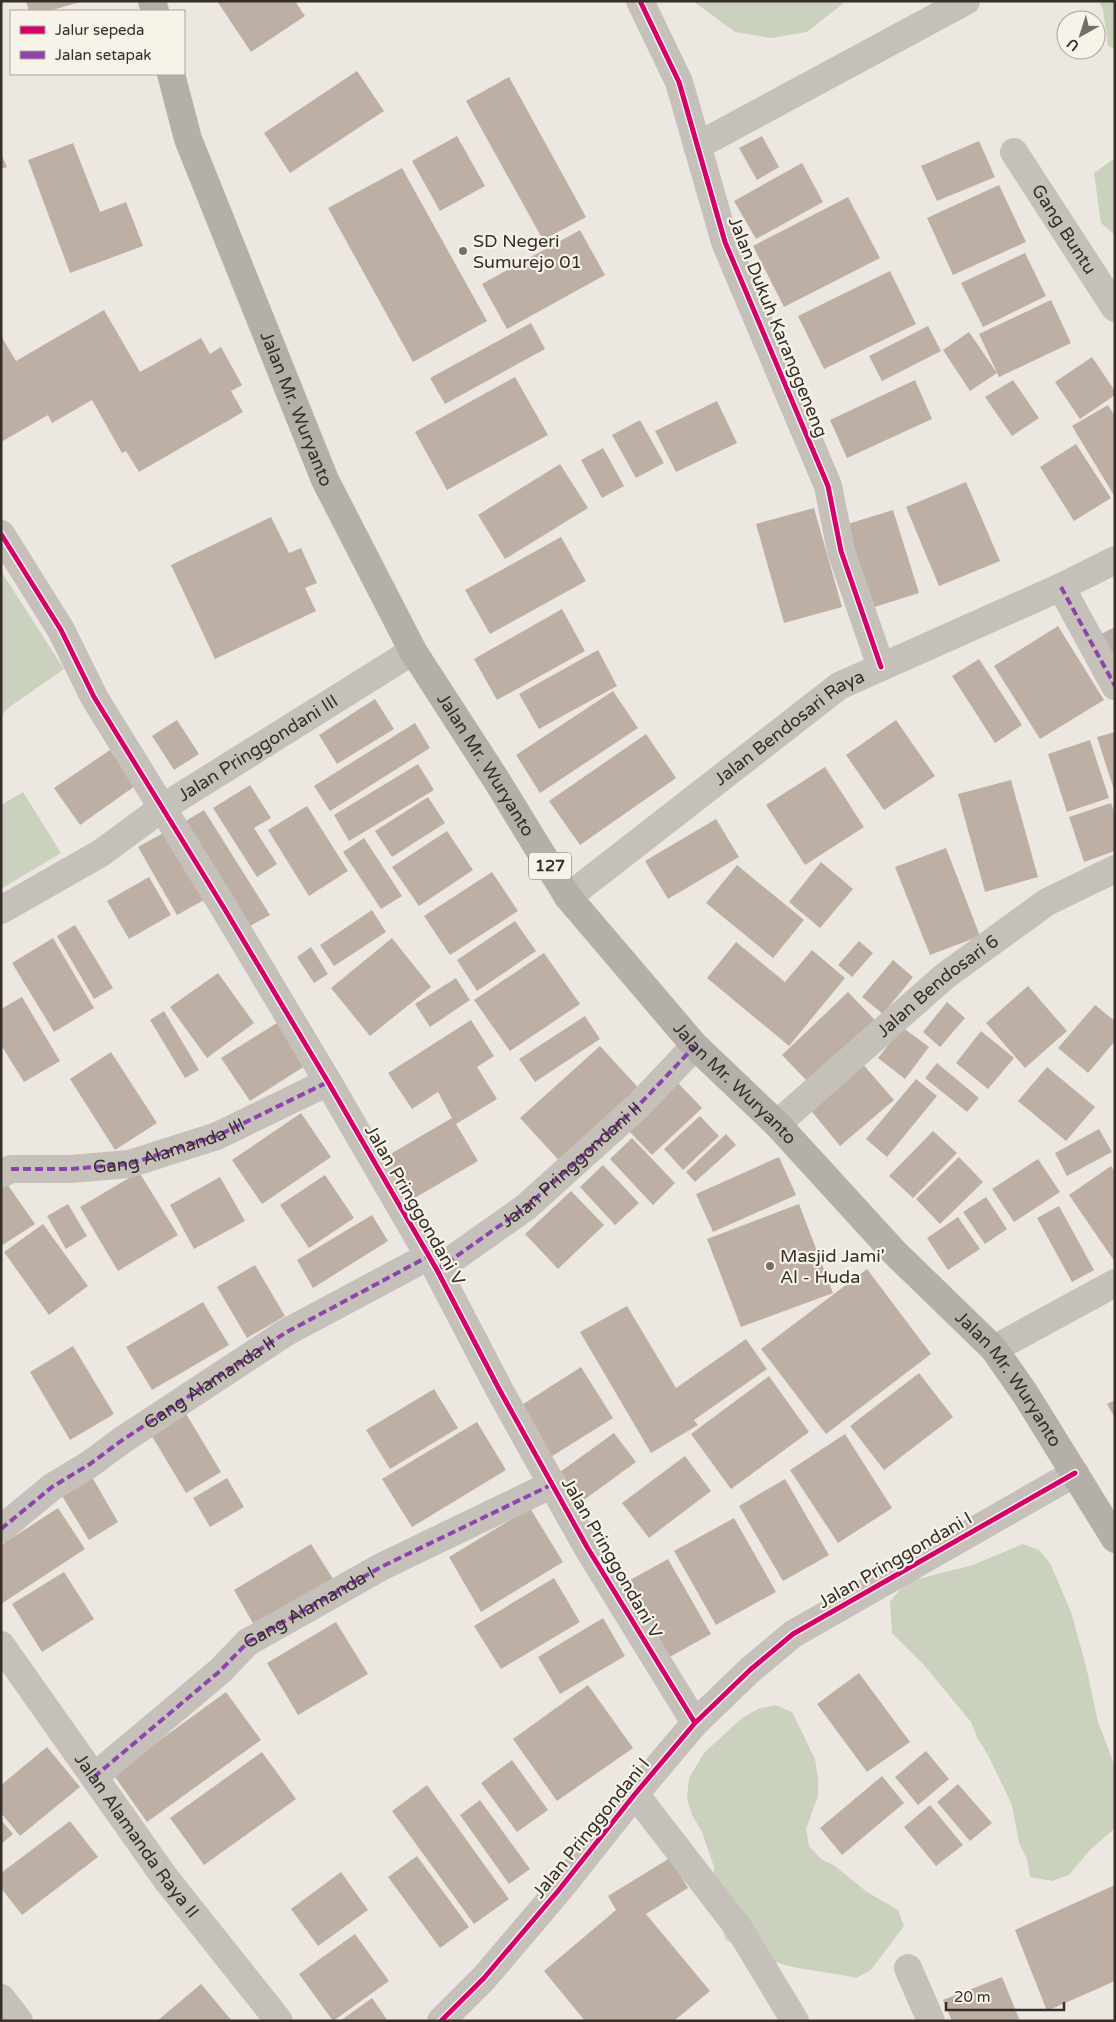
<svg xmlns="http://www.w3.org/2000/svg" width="1116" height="2022" font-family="'Varela Round',sans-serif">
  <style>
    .green { fill: #cad1bc }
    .building { fill: #beafa4 }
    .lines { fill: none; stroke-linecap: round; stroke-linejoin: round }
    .street { stroke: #c5c0ba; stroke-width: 28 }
    .primary { stroke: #b4afa9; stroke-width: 28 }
    .quiet { stroke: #8e44ad; stroke-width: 4; stroke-dasharray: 8 4; stroke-linecap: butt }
    .cycleway-casing { stroke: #f8f3e9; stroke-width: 8 }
    .cycleway { stroke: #d6006c; stroke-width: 5 }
    .poi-dot { fill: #756f69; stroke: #f8f3e9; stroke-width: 2 }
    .labels { text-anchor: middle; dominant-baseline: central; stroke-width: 4.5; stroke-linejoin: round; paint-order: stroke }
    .shield { fill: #f8f3e9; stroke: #706963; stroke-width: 1 }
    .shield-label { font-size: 16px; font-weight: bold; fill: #352e29 }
    .street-label { font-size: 18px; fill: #352e29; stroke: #f8f3e9 }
    .poi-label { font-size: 18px; fill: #352e29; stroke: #f8f3e9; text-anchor: start }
  </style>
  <rect width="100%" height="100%" fill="#ece8e1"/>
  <!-- green -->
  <path class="green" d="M693,1H846L807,32L771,38L735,32Z
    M1099,1H1115V49L1108,46L1103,10Z
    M1115,158V235L1101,223L1094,173Z
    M1,571L64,669L8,708L1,716Z
    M23,792L61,853L1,889V805Z
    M1023,1544L1039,1550L1050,1563L1071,1612L1086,1666L1098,1722L1112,1758L1115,1770L1114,1829L1091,1849L1069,1875L1052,1881L1030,1877L1027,1859L1019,1843L1012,1805L988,1755L978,1739L971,1722L923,1664L892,1633L890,1602L902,1587L918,1579L973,1565Z
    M775,1705L792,1712L815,1759L818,1778V1796L806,1829L809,1846L821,1859L835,1866L867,1892L898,1910L904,1926L871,1970L856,1978C837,1973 818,1972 798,1968C774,1963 748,1952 726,1940L715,1905L714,1867L702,1832L692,1815L687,1798L689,1778L704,1753L742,1718L758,1709Z"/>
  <!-- building -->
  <path class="building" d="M26,1H79L80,2L49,11H29Z
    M217,1H295L305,16L251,52Z
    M357,71L384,111L290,173L264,133Z
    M509,77L586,217L543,240L466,101Z
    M457,136L485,186L440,211L412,161Z
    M762,136L779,167L757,180L739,148Z
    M979,141L995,177L937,201L921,166Z
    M73,143L100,212L126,202L143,246L70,273L28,160Z
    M1,154L7,167L1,169Z
    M802,163L823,202L756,239L734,201Z
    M402,168L487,321L413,362L328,208Z
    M999,185L1026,242L953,275L927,218Z
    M848,197L880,258L784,307L753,246Z
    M580,230L605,275L507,329L482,284Z
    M1025,253L1046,296L983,327L961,283Z
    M890,271L916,324L824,369L798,316Z
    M1051,300L1071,343L999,377L979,334Z
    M104,310L140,372L201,338L210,354L221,347L242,385L231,391L243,412L139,472L126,451L122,453L92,400L52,423L48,415L1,442V336L16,361Z
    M531,323L545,349L445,404L430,378Z
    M928,326L941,351L882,381L869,356Z
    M969,332L997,373L970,391L943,350Z
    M1092,357L1115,391V395L1080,419L1055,382Z
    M515,377L548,435L447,490L415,432Z
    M915,380L932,419L847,458L830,420Z
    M1013,380L1039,418L1012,436L985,397Z
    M717,401L737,443L676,472L655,431Z
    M1108,405L1115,416V497L1072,426Z
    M640,420L664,463L636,478L612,435Z
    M1076,444L1111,498L1074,521L1040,467Z
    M603,448L624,486L602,498L581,460Z
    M560,464L588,508L505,559L478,515Z
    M966,482L1000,561L939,586L906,507Z
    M814,508L842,607L784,623L756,524Z
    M893,510L919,593L865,610L838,527Z
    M271,517L289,553L301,548L317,583L305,588L316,611L215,659L171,565Z
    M561,537L586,581L490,634L465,590Z
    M562,609L585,651L497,700L474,659Z
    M1058,626L1104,700L1040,739L994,666Z
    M1115,627V667L1099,635Z
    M598,650L617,686L539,729L519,694Z
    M979,659L1022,725L995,743L952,676Z
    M613,691L638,728L540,793L516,755Z
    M375,699L394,729L337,764L319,735Z
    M177,720L199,754L174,770L152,736Z
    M896,720L935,776L884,810L846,755Z
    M415,723L430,748L330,811L314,786Z
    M1115,732V790H1114L1097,737Z
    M646,734L676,778L580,845L549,801Z
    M1090,740L1109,798L1067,812L1048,754Z
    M110,750L135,786L80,825L54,788Z
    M418,764L434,790L349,841L334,815Z
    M825,767L864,827L805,865L766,805Z
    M1011,780L1038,877L985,892L958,794Z
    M250,785L271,818L254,828L277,864L257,877L213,808Z
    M428,797L445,823L392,857L375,831Z
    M1111,803L1115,814V851L1084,862L1069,817Z
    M307,806L348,871L309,896L268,830Z
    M204,810L270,915L250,926L184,822Z
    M716,819L739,857L668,899L645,861Z
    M447,831L473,870L419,906L392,867Z
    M165,832L204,900L177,915L138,847Z
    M364,838L402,896L381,909L343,852Z
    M946,848L980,936L930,955L895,867Z
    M821,862L853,889L820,928L789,902Z
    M737,865L804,920L773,958L706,903Z
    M492,872L518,911L450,955L424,916Z
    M149,877L171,915L129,939L107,901Z
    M372,910L386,932L334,966L320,945Z
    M515,921L536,951L477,991L457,960Z
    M75,925L113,988L94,999L57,936Z
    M53,938L94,1008L54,1032L12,963Z
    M392,938L431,987L370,1036L331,988Z
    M859,941L873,953L852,977L838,965Z
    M736,942L785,982L812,950L845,978L789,1046L707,978Z
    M311,947L328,974L314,983L297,957Z
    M544,953L580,1004L510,1051L474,1000Z
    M893,960L913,977L883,1014L862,997Z
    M218,973L254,1023L207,1058L170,1007Z
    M456,978L470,1000L430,1027L415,1004Z
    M1028,986L1067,1031L1025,1068L986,1023Z
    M848,992L876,1021L810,1084L782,1055Z
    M22,997L60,1061L24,1082L1,1045V1009Z
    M947,1002L965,1018L940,1047L923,1032Z
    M1095,1005L1115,1021V1041L1088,1073L1058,1048Z
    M164,1011L199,1070L185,1078L150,1020Z
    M585,1016L600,1039L535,1082L519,1059Z
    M471,1020L494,1056L477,1067L497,1099L456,1124L478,1161L413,1199L387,1156L452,1118L438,1092L412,1109L388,1073Z
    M280,1021L308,1064L250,1101L221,1058Z
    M902,1027L929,1047L905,1079L878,1058Z
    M981,1031L1014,1058L988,1089L956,1063Z
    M600,1046L644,1094L565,1167L520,1118Z
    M111,1052L157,1123L115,1150L70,1079Z
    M861,1062L894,1100L840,1146L808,1107Z
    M937,1063L979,1098L967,1112L925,1078Z
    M1047,1067L1095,1107L1066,1141L1018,1101Z
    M916,1079L937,1096L887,1157L866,1139Z
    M678,1083L702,1108L652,1155L628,1130Z
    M301,1113L331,1157L262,1204L232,1160Z
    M700,1116L719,1136L683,1170L664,1149Z
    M1099,1129L1112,1152L1067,1176L1055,1153Z
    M933,1131L957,1153L913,1198L889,1176Z
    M726,1134L736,1145L695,1182L686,1172Z
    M632,1138L675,1183L653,1205L610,1159Z
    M779,1157L796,1195L713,1232L696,1194Z
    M959,1157L983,1182L940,1224L916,1199Z
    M1038,1159L1060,1192L1014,1222L992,1189Z
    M603,1165L639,1203L615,1225L580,1187Z
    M1111,1166L1115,1172V1262L1069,1195Z
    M139,1172L178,1235L118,1271L80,1207Z
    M325,1175L354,1218L309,1248L280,1205Z
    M220,1177L245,1221L194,1249L170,1205Z
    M5,1181L35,1224L1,1246V1184Z
    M571,1191L604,1225L558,1269L525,1234Z
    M986,1197L1007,1229L985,1244L963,1212Z
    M68,1204L87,1236L66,1249L47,1216Z
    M799,1204L833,1293L741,1327L707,1239Z
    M1059,1206L1094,1270L1072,1282L1037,1218Z
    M372,1215L388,1241L313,1288L297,1260Z
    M958,1217L980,1249L948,1270L927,1238Z
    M43,1224L88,1286L49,1315L4,1252Z
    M255,1265L285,1316L247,1338L217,1287Z
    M867,1269L931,1354L826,1434L761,1349Z
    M203,1302L229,1345L152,1390L126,1347Z
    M627,1306L676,1388L746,1339L767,1369L694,1420L698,1425L651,1453L580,1332Z
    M73,1346L114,1414L70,1440L30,1372Z
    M581,1367L613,1418L549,1458L517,1408Z
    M919,1373L953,1417L884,1470L850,1426Z
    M769,1376L809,1432L731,1489L691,1434Z
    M434,1389L458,1428L390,1469L366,1430Z
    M1115,1400V1418L1107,1404Z
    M185,1412L221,1472L186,1493L150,1433Z
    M477,1422L506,1470L412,1527L382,1479Z
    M614,1433L636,1462L581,1502L560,1472Z
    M845,1434L892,1508L838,1543L790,1470Z
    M685,1456L711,1491L649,1538L622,1503Z
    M92,1477L118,1522L89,1540L62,1496Z
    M227,1478L244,1507L210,1527L193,1498Z
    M785,1479L829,1555L783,1581L739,1506Z
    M58,1508L85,1549L1,1604V1545Z
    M530,1508L563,1562L481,1612L449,1557Z
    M734,1518L776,1592L716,1625L674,1551Z
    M311,1544L337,1585L258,1632L234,1590Z
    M668,1559L711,1634L666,1659L623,1584Z
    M64,1572L94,1619L42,1652L12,1604Z
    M554,1578L580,1622L501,1669L474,1626Z
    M603,1618L625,1656L560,1694L538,1657Z
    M336,1622L368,1674L298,1715L267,1663Z
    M859,1673L910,1742L867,1772L817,1704Z
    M588,1685L633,1748L557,1801L513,1739Z
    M226,1692L261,1740L147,1822L113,1774Z
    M47,1747L80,1787L20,1836L1,1813V1785Z
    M926,1751L949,1779L918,1805L895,1777Z
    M262,1752L296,1799L204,1865L170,1818Z
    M512,1760L548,1810L517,1832L481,1783Z
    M882,1776L904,1803L842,1855L820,1828Z
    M958,1784L992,1823L970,1841L937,1802Z
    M427,1785L509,1899L474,1924L392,1811Z
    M480,1800L530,1869L509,1884L460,1815Z
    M930,1805L963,1845L936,1866L904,1827Z
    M1,1820L13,1834L1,1844Z
    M70,1821L98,1857L22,1915L1,1888V1873Z
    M417,1856L469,1927L440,1948L388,1877Z
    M670,1858L688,1888L646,1914L710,1991L674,2021H585L544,1971L616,1910L608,1896Z
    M341,1872L368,1910L318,1946L291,1909Z
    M1115,1885V1981L1047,2011L1015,1930Z
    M355,1934L389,1981L333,2021L299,1974Z
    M1002,1977L1020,2021H952L943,2000Z
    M201,1984L232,2021H157Z
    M372,1998L388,2021H340Z"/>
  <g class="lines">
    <!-- street -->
    <g class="street">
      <path d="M640,1L679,82L725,242L828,486L841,551L881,667"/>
      <path d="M697,146L966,1"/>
      <path id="s1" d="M1014,152L1115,308"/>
      <path d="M1,534L61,630L94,697L224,908L328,1082L437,1270L499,1389L587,1547L695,1723"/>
      <path d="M1061,587L1115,686"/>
      <path id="s2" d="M568,897L839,686L1061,587L1115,560"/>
      <path id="s3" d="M1,910L101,853L162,808L413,651"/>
      <path id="s4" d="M777,1124L945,976L1047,902L1115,869"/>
      <path d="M1,1174L11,1169H71L129,1164L217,1136L328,1082"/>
      <path d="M437,1270L526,1207L638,1106L695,1046"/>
      <path d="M994,1349L1115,1283"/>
      <path d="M1,1529L52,1487L90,1464L121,1441L285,1333L429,1256"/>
      <path id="s5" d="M1,1645L166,1879L279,2021"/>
      <path id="s6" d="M94,1777L220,1671L248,1642L381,1567L553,1484"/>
      <path d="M635,1794L740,1930L795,2021"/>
      <path d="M908,1968L931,2021"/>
      <path d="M1,1998L19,2021"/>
      <path d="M441,2021L484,1978L558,1891L635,1794L695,1723L750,1670L793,1634L1075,1473"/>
    </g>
    <!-- primary -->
    <g class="primary">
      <path d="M152,1L155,11"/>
      <path id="s7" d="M171,74L188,139L325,480L413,651L497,781L568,897L695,1046L777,1124L894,1252L994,1349L1026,1395L1115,1539"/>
    </g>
    <!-- quiet -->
    <g class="quiet">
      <path d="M1061,587L1115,686"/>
      <path id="s8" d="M11,1169H71L129,1164L217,1136L328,1082"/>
      <path id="s9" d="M437,1270L526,1207L638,1106L695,1046"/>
      <path id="s10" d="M1,1529L52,1487L90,1464L121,1441L285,1333L429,1256"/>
      <path d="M94,1777L220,1671L248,1642L381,1567L553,1484"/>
    </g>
    <!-- cycleway casing -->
    <g class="cycleway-casing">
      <path id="cycleway" d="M640,1L679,82L725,242L828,486L841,551L881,667
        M1,534L61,630L94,697L224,908L328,1082L437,1270L499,1389L587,1547L695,1723
        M441,2021L484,1978L558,1891L635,1794L695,1723L750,1670L793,1634L1075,1473"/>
    </g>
    <!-- cycleway -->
    <use href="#cycleway" class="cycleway"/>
  </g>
  <!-- markers -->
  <g class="poi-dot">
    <circle cx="463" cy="251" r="5"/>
    <circle cx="770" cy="1266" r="5"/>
  </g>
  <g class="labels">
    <!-- shield labels -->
    <rect class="shield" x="529" y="852.5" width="42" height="27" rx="4"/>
    <g class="shield-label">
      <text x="550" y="866">127</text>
    </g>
    <!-- street labels -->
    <g class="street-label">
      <text stroke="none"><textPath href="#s1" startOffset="92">Gang Buntu</textPath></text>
      <text transform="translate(778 327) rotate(68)">Jalan Dukuh Karanggeneng</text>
      <text stroke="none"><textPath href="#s7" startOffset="358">Jalan Mr. Wuryanto</textPath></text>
      <text stroke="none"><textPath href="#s2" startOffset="279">Jalan Bendosari Raya</textPath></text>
      <text stroke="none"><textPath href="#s3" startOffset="304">Jalan Pringgondani III</textPath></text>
      <text stroke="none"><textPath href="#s7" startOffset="762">Jalan Mr. Wuryanto</textPath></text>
      <text stroke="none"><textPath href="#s4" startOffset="212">Jalan Bendosari 6</textPath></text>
      <text stroke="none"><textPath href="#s7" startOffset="1168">Jalan Mr. Wuryanto</textPath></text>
      <text stroke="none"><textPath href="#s8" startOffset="161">Gang Alamanda III</textPath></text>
      <text stroke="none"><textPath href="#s9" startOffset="171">Jalan Pringgondani II</textPath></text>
      <text transform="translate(415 1205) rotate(60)">Jalan Pringgondani V</text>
      <text stroke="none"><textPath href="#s7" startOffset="1572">Jalan Mr. Wuryanto</textPath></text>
      <text stroke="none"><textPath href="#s10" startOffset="255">Gang Alamanda II</textPath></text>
      <text transform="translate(612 1558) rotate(60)">Jalan Pringgondani V</text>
      <text transform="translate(895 1560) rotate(-30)">Jalan Pringgondani I</text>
      <text stroke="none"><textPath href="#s6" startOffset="275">Gang Alamanda I</textPath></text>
      <text transform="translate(591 1828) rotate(-51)">Jalan Pringgondani I</text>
      <text stroke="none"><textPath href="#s5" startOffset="234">Jalan Alamanda Raya II</textPath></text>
    </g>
    <!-- poi labels -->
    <g class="poi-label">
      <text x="473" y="241">SD Negeri<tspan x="473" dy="21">Sumurejo 01</tspan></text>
      <text x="780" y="1256">Masjid Jami'<tspan x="780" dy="21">Al - Huda</tspan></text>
    </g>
  </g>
  <!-- border -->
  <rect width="1116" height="2022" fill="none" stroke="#352e29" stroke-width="5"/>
  <!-- legend -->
  <rect x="10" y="10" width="175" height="65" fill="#f8f3e9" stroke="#aaa49c"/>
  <rect x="20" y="26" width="25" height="8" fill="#d6006c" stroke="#aaa49c"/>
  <text x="55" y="35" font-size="15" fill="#352e29">Jalur sepeda</text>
  <rect x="20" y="51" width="25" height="8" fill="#8e44ad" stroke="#aaa49c"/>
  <text x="55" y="60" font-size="15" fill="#352e29">Jalan setapak</text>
  <!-- north arrow -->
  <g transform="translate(1081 35) rotate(219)"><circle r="24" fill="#f8f3e9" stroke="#aaa49c"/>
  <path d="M0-4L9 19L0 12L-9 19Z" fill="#756f69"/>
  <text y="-8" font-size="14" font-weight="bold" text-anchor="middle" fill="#352e29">U</text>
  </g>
  <!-- scale -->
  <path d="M946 2002v8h118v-8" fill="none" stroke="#352e29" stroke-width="2.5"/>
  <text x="954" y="2002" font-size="15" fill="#352e29" stroke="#f8f3e9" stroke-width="4" paint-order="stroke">20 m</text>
</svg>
